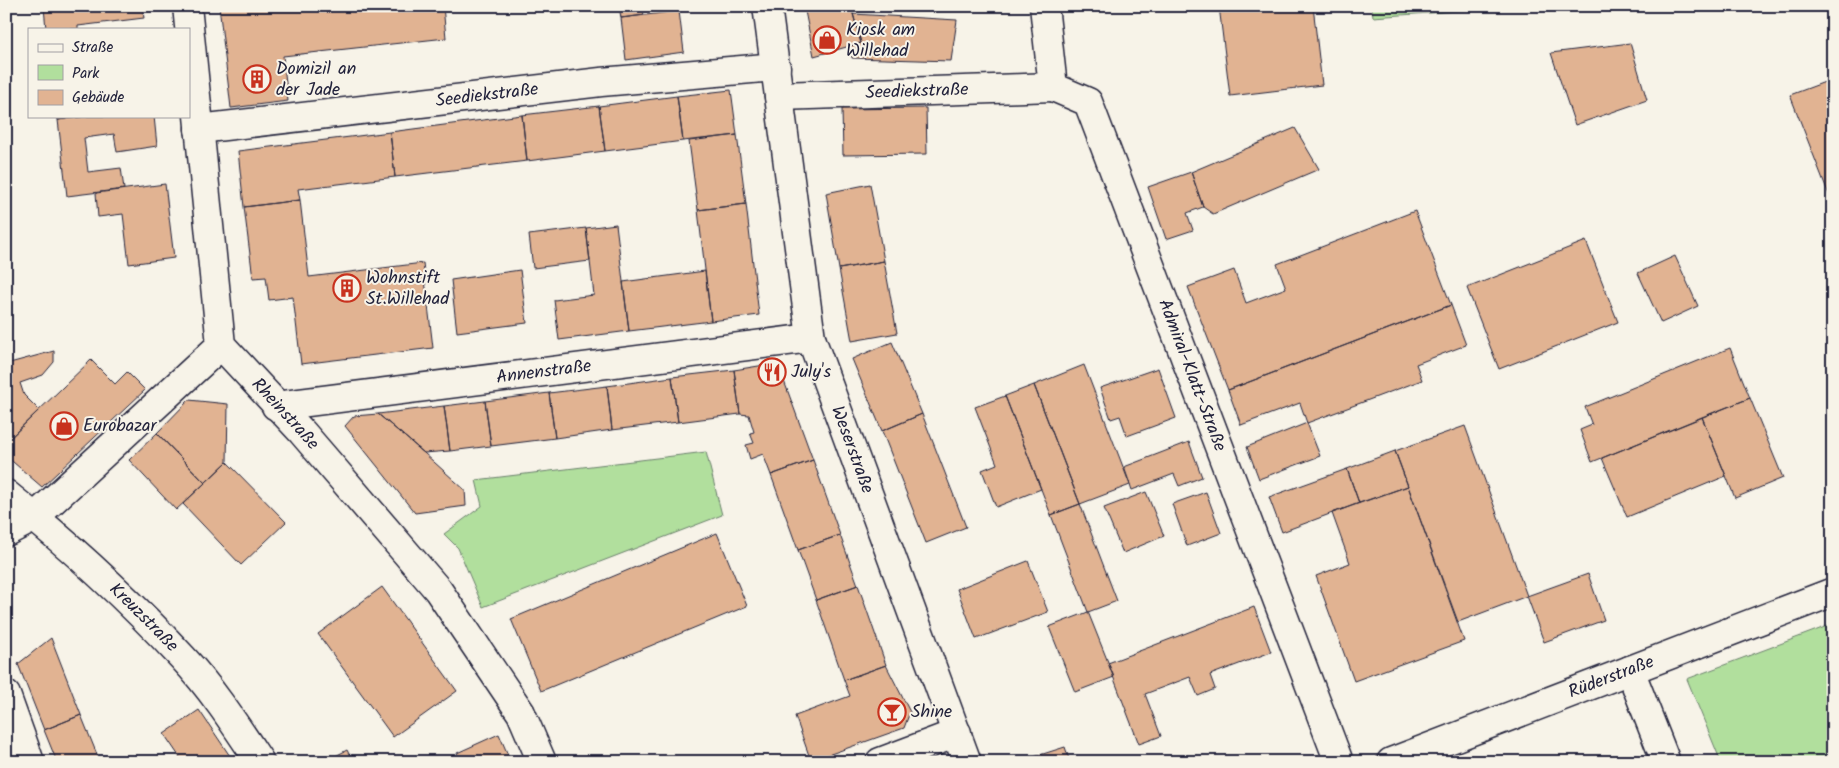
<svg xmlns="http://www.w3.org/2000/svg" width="1839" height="768" font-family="Kalam,sans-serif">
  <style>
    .green { fill: #b1df9d; stroke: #6a806c }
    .building { fill: #e1b392; stroke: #22223b }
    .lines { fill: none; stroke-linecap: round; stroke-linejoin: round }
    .street-casing { stroke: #22223b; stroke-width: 31 }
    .secondary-casing { stroke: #22223b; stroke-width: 31 }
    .street { stroke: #f7f3e8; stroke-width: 28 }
    .secondary { stroke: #f7f3e8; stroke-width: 28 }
    .labels { text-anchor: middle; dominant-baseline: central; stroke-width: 4; stroke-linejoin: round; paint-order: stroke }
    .poi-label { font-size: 18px; fill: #22223b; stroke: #f7f3e8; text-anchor: start }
    .street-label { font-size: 18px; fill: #22223b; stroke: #f7f3e8 }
  </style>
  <rect width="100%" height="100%" fill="#f7f3e8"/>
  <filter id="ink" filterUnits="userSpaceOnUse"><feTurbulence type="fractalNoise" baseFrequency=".02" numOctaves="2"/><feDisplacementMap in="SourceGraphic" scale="10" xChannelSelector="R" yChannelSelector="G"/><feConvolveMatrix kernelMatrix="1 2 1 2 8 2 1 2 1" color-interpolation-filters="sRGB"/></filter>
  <g filter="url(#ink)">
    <!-- green -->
    <path class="green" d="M1372,6H1485V9L1373,17Z
      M706,452L722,515L483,607L458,548L444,534L482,506L476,480Z
      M1833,624V762H1721L1687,679Z"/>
    <!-- building -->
    <path class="building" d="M51,6H142L144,18L78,26V29H46L44,7Z
      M219,6H443L446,38L283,56L288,101L231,108Z
      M619,6H642L644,15L621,18Z
      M804,6H851L861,43L814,56Z
      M1219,6H1313L1322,85L1230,96Z
      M679,11L684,52L626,60L621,18Z
      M853,14L957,20L951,61L852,58L850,46L861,43Z
      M1630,43L1647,100L1575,125L1551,53Z
      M1833,79V205L1790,95Z
      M731,90L737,135L683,141L677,96Z
      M677,96L683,141L605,151L599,106Z
      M599,106L605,151L527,161L522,115Z
      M926,108L927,154L843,155L842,109Z
      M522,115L527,161L395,177L390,132Z
      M57,116H86L58,120Z
      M86,116H154L157,146L117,152L114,134L84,138L88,172L121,168L124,189L67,196L58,120Z
      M1295,128L1319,169L1213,214L1203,207L1191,172Z
      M390,132L395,177L298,189L300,200L244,207L238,151Z
      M737,135L746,204L698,210L689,141Z
      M1191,172L1203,207L1187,213L1193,230L1166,239L1148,187Z
      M165,184L174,258L129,264L123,214L98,217L96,193Z
      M870,184L884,261L839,269L826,193Z
      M300,200L309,277L423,263L433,348L301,364L293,297L269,300L266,277L253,278L244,207Z
      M746,204L759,315L711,321L698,210Z
      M1415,211L1451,305L1228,390L1188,287L1234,270L1246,303L1286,288L1277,264Z
      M616,224L629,331L559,340L554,300L594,295L586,228Z
      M586,228L590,261L533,268L529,235Z
      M1586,241L1618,322L1499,369L1467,288Z
      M1675,256L1698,306L1661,323L1638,273Z
      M884,261L897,333L852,341L839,269Z
      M520,270L527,323L457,332L451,280Z
      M705,271L711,321L629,331L623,282Z
      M6,279L11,314H6Z
      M1451,305L1466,345L1416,364L1422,380L1307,423L1300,403L1241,425L1228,390Z
      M892,342L922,414L882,431L852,359Z
      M1730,348L1750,398L1592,462L1580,430L1592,425L1585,407Z
      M54,351V362L43,375L20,383L24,395L39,410L6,442V364Z
      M91,360L115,384L127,372L145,390L42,487L6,456V442Z
      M771,364L780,370L813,460L771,475L763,454L750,459L746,445L754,443L750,433L754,432L749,415L740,414L734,370Z
      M1084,365L1130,485L1080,504L1034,385Z
      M1158,368L1176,418L1127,436L1120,416L1111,419L1100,388Z
      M734,370L740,414L678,422L672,377Z
      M672,377L678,422L612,430L607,386Z
      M1034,385L1080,504L1051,515L1005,396Z
      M607,386L612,430L555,438L549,393Z
      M549,393L555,438L491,446L485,401Z
      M1005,396L1041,489L996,507L982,470L997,464L975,407Z
      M1750,398L1783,478L1735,498L1702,417Z
      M189,400L228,404L227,462L205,483L157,433Z
      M485,401L491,446L450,451L444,406Z
      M444,406L450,451L424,453L378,414Z
      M378,414L424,453L465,490L466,506L415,513L345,426L354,416Z
      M922,414L966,527L926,543L882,431Z
      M1702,417L1726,476L1627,517L1602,458Z
      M1307,423L1320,456L1259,479L1247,447Z
      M1465,426L1527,596L1458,622L1395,451Z
      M157,433L205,483L176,510L129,460Z
      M1189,442L1202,477L1179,486L1174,474L1132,490L1124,467Z
      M1395,451L1408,486L1359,503L1347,469Z
      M813,460L840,535L798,550L771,475Z
      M227,462L286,522L241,565L183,504Z
      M1347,469L1359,503L1282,532L1269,497Z
      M1408,486L1464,641L1354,681L1316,576L1350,563L1332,513Z
      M1146,492L1164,536L1123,553L1104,508Z
      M1206,492L1221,533L1187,546L1172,504Z
      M1080,504L1117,601L1088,612L1051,515Z
      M717,533L747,606L541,691L511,619Z
      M840,535L858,585L816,600L798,550Z
      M1028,561L1048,612L976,639L957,589Z
      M1588,574L1604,620L1544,642L1527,596Z
      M858,585L886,665L844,680L816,600Z
      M382,587L457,691L393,737L318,634Z
      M1254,607L1271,652L1210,675L1215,689L1198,696L1190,677L1145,694L1161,736L1139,744L1108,663Z
      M1088,612L1114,677L1075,692L1049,627Z
      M51,638L81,715L44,730L18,664Z
      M886,665L910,712L904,728L811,761L795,716L850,696L844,680Z
      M199,710L234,762H183L164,734Z
      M81,715L100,762H57L44,730Z
      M499,734L511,762H461L457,753Z
      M6,735L15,759L6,762Z
      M1065,747L1070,762H1024V760Z
      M347,750L353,762H324Z"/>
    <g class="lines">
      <!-- street casing -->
      <g class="street-casing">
        <g id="street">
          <path id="s1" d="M187,6L221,345L302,432L438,590L521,713L542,762"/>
          <path id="s2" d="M1044,6L1053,87L1088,102L1339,762"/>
          <path id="s3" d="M779,96L1053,87"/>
          <path id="s4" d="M199,129L601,82L776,67"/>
          <path id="s5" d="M276,406L811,338"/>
          <path id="s6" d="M6,494C67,543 130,601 183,658C212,689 236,726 260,762"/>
          <path d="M6,532L35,517L221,345"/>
          <path d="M1630,670L1666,762"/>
          <path d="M6,695L30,762"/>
          <path d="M880,762L957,733"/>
          <path id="s7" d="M1391,762L1833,592"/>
        </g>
      </g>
      <!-- secondary casing -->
      <g class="secondary-casing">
        <g id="secondary">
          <path id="s8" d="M767,6L811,338L967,762"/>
        </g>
      </g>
      <!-- street -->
      <use href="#street" class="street"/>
      <!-- secondary -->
      <use href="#secondary" class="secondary"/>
    </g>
  </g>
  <!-- icons -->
  <defs>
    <g id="shop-ring" transform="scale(1.4375)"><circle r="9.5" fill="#f7f3e8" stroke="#c8321e" stroke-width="1.5"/><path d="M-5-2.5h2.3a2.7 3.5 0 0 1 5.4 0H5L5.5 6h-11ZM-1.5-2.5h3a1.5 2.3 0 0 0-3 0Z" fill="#c8321e"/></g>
    <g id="building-ring" transform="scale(1.4375)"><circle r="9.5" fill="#f7f3e8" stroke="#c8321e" stroke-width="1.5"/><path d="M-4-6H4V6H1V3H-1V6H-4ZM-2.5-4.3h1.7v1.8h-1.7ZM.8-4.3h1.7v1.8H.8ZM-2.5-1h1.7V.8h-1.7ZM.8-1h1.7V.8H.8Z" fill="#c8321e"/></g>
    <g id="restaurant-ring" transform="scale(1.4375)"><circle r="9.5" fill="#f7f3e8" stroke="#c8321e" stroke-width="1.5"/><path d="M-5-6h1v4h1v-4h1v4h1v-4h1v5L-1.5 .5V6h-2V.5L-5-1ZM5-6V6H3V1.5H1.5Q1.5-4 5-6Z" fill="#c8321e"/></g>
    <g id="bar-ring" transform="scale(1.4375)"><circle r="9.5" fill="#f7f3e8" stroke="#c8321e" stroke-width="1.5"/><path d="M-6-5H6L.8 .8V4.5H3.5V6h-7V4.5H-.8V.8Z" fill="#c8321e"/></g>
  </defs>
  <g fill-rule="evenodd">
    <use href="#shop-ring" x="827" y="40"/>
    <use href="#building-ring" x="257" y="79"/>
    <use href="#building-ring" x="347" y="288"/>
    <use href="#restaurant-ring" x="772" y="372"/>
    <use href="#shop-ring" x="64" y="426"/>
    <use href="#bar-ring" x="892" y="712"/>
  </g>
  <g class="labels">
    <!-- poi labels -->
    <g class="poi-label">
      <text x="846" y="30">Kiosk am<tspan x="846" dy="21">Willehad</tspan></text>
      <text x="276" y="69">Domizil an<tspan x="276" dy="21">der Jade</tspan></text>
      <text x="366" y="278">Wohnstift<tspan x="366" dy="21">St.Willehad</tspan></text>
      <text x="791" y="372">July's</text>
      <text x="83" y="426">Eurobazar</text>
      <text x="911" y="712">Shine</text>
    </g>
    <!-- street labels -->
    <g class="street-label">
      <text stroke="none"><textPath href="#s3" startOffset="138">Seediekstraße</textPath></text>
      <text stroke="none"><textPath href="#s4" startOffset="290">Seediekstraße</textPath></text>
      <text stroke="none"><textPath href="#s5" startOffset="270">Annenstraße</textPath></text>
      <text stroke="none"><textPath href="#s2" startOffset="412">Admiral-Klatt-Straße</textPath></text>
      <text stroke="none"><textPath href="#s1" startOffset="435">Rheinstraße</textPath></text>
      <text stroke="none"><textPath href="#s8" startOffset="454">Weserstraße</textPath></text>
      <text stroke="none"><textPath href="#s6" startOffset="185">Kreuzstraße</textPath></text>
      <text stroke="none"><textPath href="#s7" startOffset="236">Rüderstraße</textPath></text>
    </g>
  </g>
  <!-- margin -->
  <rect width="1839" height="768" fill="none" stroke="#f7f3e8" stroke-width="25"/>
  <rect x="12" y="12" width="1814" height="743" fill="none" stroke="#22223b" stroke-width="2" filter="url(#ink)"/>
  <!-- legend -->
  <rect x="28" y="28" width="162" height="90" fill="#f7f3e8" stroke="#a29fa3"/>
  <rect x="38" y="44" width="25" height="8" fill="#f7f3e8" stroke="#a29fa3"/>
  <text x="72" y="52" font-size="15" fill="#22223b">Straße</text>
  <rect x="38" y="65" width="25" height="15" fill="#b1df9d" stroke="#a29fa3"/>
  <text x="72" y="78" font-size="15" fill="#22223b">Park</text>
  <rect x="38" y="90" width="25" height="15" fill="#e1b392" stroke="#a29fa3"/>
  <text x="72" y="102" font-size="15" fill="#22223b">Gebäude</text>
</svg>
